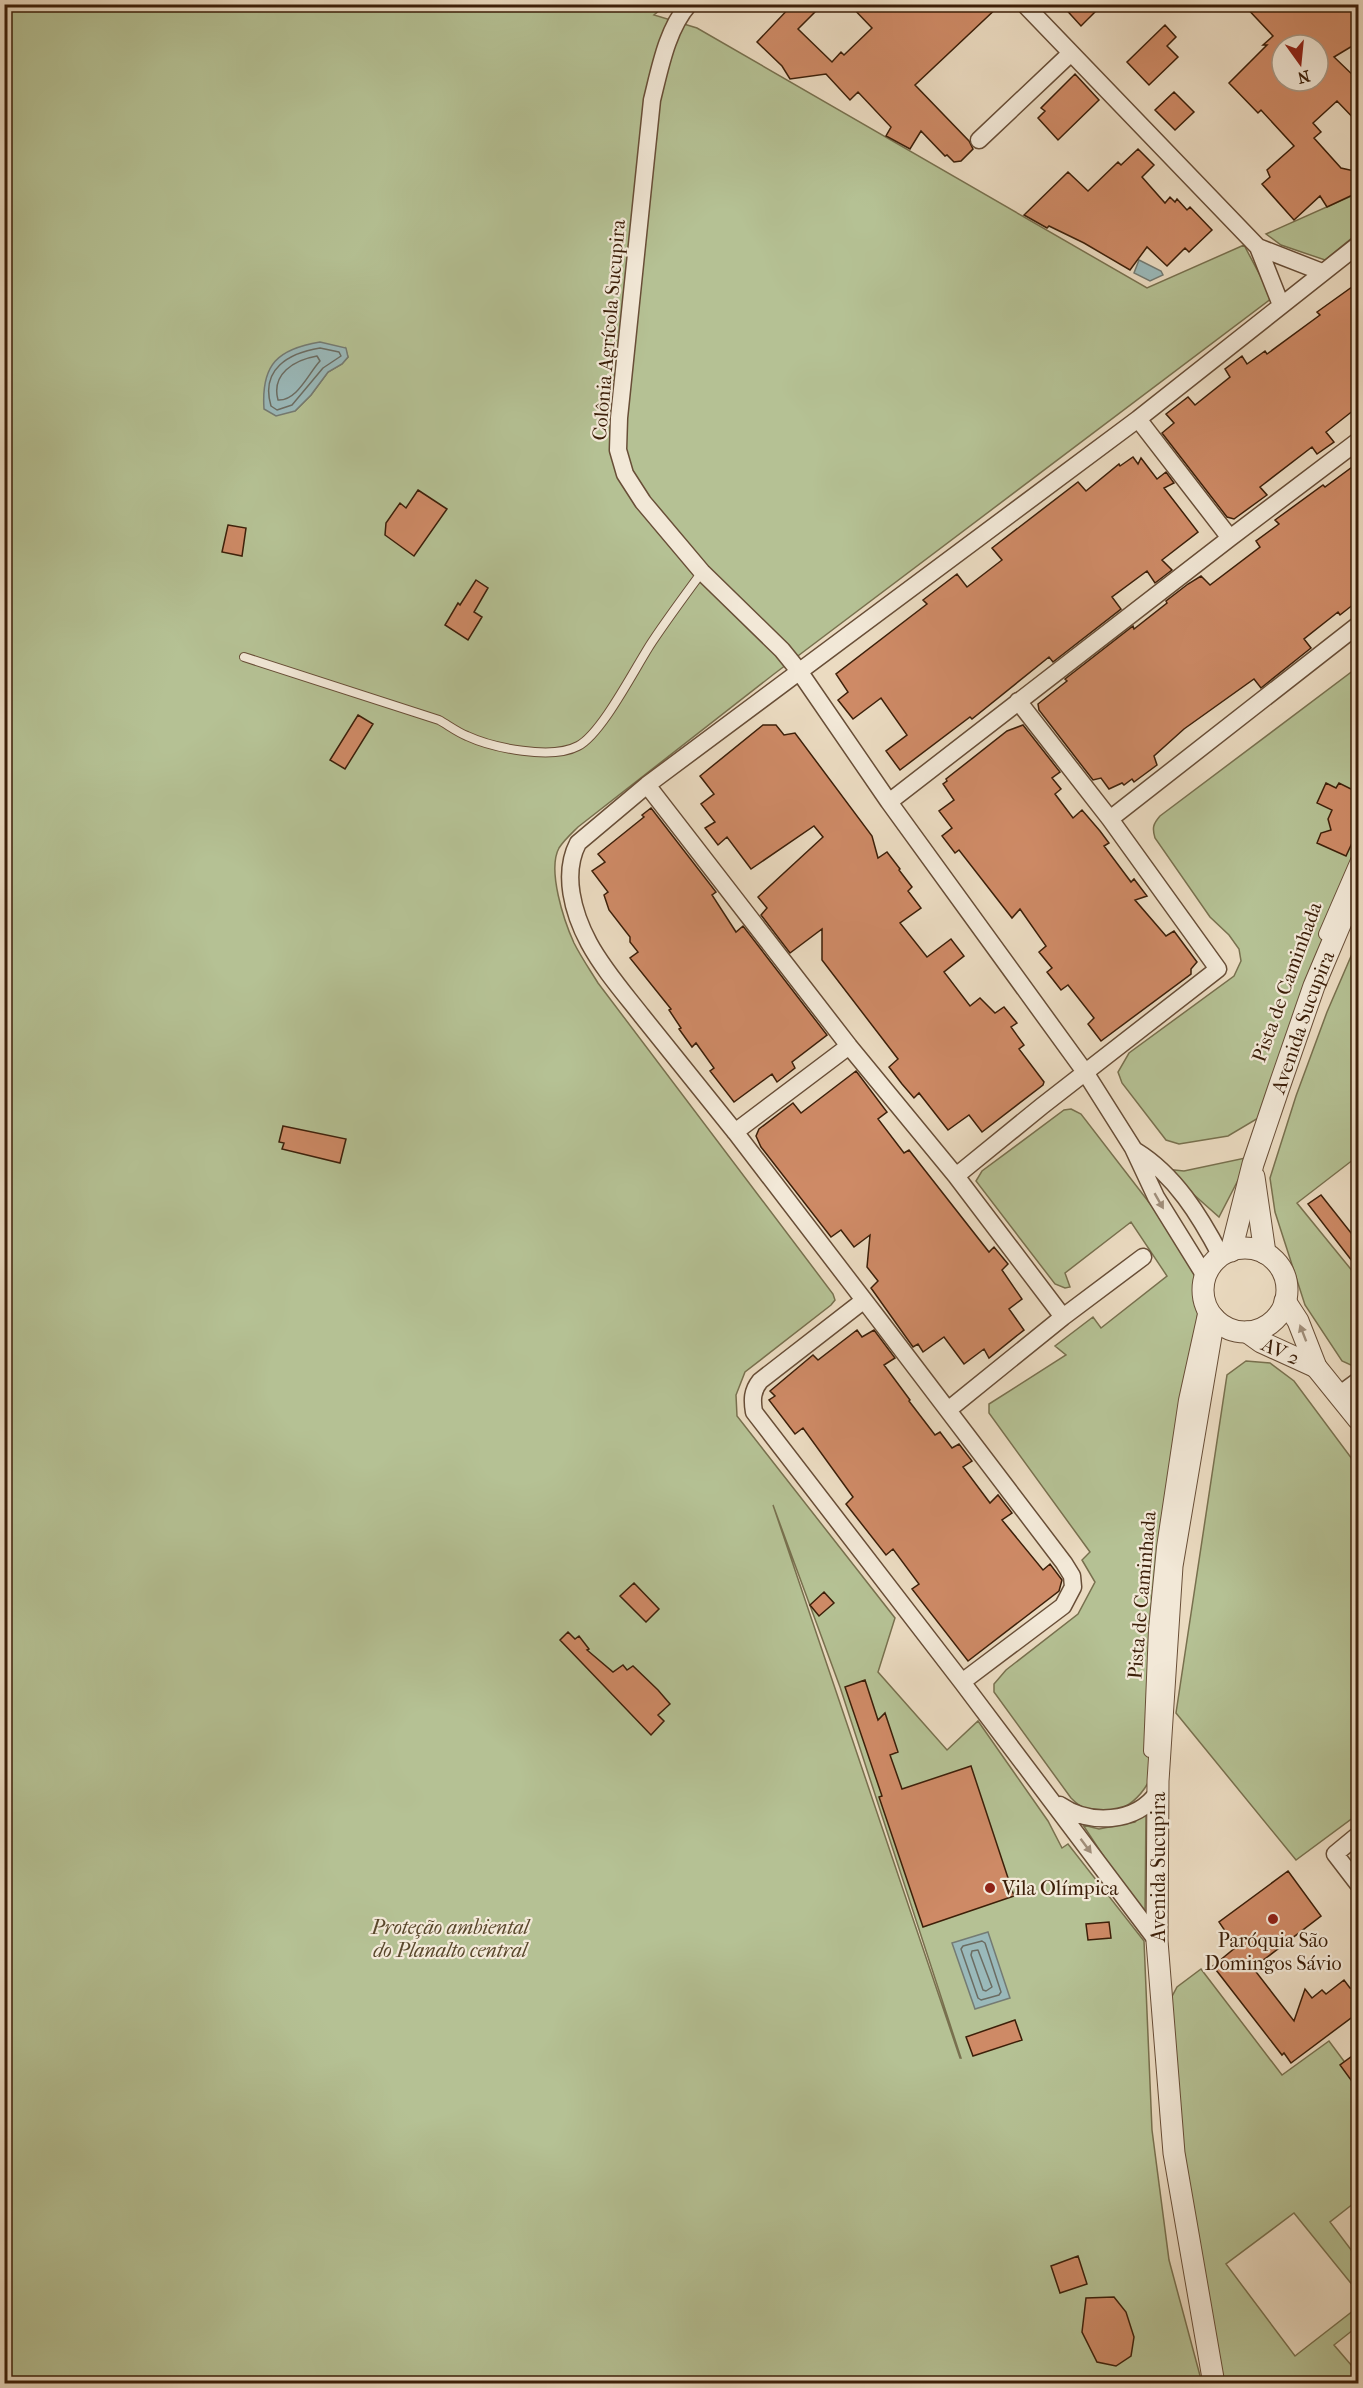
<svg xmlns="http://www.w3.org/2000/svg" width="1363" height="2388" font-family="'IM FELL French Canon',serif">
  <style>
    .green { fill: #b5c194; stroke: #78704e; stroke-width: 1.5; fill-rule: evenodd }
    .water { fill: #9ab9ba; stroke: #747b73; stroke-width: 1.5 }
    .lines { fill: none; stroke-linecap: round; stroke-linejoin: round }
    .shore { stroke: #6b6c62; stroke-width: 1.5 }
    .building { fill: #ce8a66; stroke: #3c1f09; stroke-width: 1.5; fill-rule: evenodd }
    .service-casing { stroke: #684e37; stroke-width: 10 }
    .pedestrian-casing { stroke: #684e37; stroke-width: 14 }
    .minor-casing { stroke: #684e37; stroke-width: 19 }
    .tertiary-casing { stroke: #684e37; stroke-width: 23 }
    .service { stroke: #f2e8d7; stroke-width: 8 }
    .pedestrian { stroke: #f2e8d7; stroke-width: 12 }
    .minor { stroke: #f2e8d7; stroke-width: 16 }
    .tertiary { stroke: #f2e8d7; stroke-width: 21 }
    .oneway { fill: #a08e7a }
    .poi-dot { fill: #8f2418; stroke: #f2e8d7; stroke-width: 2 }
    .labels { text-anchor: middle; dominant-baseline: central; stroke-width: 4.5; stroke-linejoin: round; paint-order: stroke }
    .street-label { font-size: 20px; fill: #3c1f09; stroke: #f2e8d7 }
    .poi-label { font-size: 20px; fill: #3c1f09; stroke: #f2e8d7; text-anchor: start }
    .park-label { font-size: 20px; font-style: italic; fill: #5a482c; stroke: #f2e8d7 }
  </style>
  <rect width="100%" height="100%" fill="#ebdbc1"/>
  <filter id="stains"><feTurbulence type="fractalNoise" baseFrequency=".00333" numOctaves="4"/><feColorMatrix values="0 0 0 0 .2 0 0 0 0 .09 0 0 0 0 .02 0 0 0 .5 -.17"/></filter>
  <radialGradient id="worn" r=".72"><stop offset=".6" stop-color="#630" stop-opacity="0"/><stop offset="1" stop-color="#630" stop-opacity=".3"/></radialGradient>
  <!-- green -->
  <path class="green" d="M5,5H666L654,15L697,28L1147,288L1244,245L1272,298L774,674L578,827C572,833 564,840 559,848C547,870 564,921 574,943C581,957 590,970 598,983L833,1294L835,1300L831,1305L745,1372L736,1395L737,1416L895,1618L878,1672L947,1750L978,1721L1048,1821L1062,1848L1068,1844L1144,1941L1152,2130L1169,2260L1202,2383L5,2384ZM345,348L348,357L342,364L328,372L311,395L295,411ZM773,1505L840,1687L961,2058H960Z
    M1358,193V233L1325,260L1281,245L1266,234Z
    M1358,667V859L1260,1117L1228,1136L1179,1144L1166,1140L1122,1083L1118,1072L1129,1053L1234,976L1241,961L1239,949L1229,935L1210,917L1155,838C1152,828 1153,824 1160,816Z
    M1358,940V1156L1297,1203L1358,1278V1364L1353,1366L1342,1361L1305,1305L1275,1212L1270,1178L1296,1096L1327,1012Z
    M1071,1109L1081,1114L1158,1214L1198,1275L1200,1292L1148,1783C1131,1812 1097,1825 1071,1798L994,1692V1684L1006,1670L1078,1614L1095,1582L1082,1560L1090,1552L989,1413V1404L1066,1355L1055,1346L1093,1317L1101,1328L1167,1276L1131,1222L1065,1273L1070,1287L1065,1288L1055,1284L976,1181L982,1171L1064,1110Z
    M1250,1157L1219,1217L1165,1169L1184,1171Z
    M1246,1361L1270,1363L1294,1381L1358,1467V1598L1354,1602L1358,1607V1814L1296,1860L1176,1713L1227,1375Z
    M1146,1807L1145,1919L1083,1825L1099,1829L1135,1822Z
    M1201,1969L1282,2075L1329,2041L1358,2080V2200L1330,2222L1358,2259V2292L1294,2213L1226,2264L1295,2356L1358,2307V2326L1334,2345L1358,2373V2383H1224L1181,2159L1168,2004L1177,1987Z"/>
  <!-- water -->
  <path class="water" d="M1139,260L1161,271L1163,275L1150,281L1134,273Z
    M320,342L346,348L348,357L342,364L328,372L311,395L295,411L276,416L264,409C261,364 278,349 320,342Z
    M988,1932L1010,1998L975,2009L952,1943Z"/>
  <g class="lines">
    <!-- shore -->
    <path class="shore" d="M320,348L339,352L341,356L323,368L292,405L277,410L271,406C260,369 289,353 320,348Z
      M317,356L320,361C308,374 297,401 278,400C271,374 294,360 317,356Z
      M982,1941L985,1943L1001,1992L999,1995L981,2000L978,1998L961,1949L963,1946Z
      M978,1950L992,1987L986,1991L983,1990L971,1955L972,1951Z"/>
  </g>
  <!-- building -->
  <path class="building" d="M793,4H823L798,29L832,62L841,52L844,55L872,28L849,4H1001L915,85L969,141L973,149L961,161L954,162L947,155L945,156L921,131L910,149L886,136L891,127L858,92L850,100L826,74L790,79L782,66L757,42Z
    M1061,4H1103L1081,26Z
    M1243,4H1350L1352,9L1359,5V42L1334,57L1359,81V124L1337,101L1313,123L1321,132L1314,138L1341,168L1359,172V192L1327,207L1320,196L1294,220L1262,184L1270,177L1267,170L1294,146L1261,110L1258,113L1229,83L1267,45H1263L1273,36ZM1282,45H1318V81H1282Z
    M1165,25L1176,37L1167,46L1178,57L1149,85L1127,62Z
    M1075,74L1099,100L1058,140L1038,118L1045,111L1041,108Z
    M1174,92L1194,112L1175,130L1155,110Z
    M1138,149L1154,165L1142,177L1165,203L1170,197L1175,202L1177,199L1187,210L1190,207L1212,230L1189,252L1185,248L1167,266L1147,247L1130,270L1084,243L1049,226L1047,228L1024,215L1068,172L1088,191L1118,162L1121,165Z
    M1352,287L1359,295V406L1326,432L1334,442L1317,454L1312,447L1260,487L1267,495L1234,519L1227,517L1162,433L1174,423L1166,414L1188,397L1195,405L1230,377L1225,369L1242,356L1247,364L1265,351L1267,354L1320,315L1317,312Z
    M1133,457L1138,464L1141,458L1157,479L1166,472L1174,483L1164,488L1198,532L1162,560L1172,570L1155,583L1147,571L1112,597L1121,609L1053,662L1049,657L972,719L970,717L900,770L886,751L907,735L881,698L853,719L838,700L848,692L836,674L927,604L923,600L957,574L967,587L1002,560L992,548L1078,482L1086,491L1119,464L1120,466Z
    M1359,462V600L1340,615L1338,612L1304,639L1311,648L1261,688L1254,679L1184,729L1154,756L1157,765L1134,782L1132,779L1124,785L1122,783L1109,789L1101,778L1093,780L1039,710L1038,704L1067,681L1065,679L1133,626L1134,629L1167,603L1166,601L1188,584L1201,576L1210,585L1260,547L1256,541L1279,524L1275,520L1323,485L1325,487Z
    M418,490L447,509L414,556L385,535L386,523L400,503L406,508Z
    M228,525L246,528L242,556L222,552Z
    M476,580L488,588L474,612L482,617L468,640L445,625L458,603L460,605Z
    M358,715L373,724L345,769L330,760Z
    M763,725H776L784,735L795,733L872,836L878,858L887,852L900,869L899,870L912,887L908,891L921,908L900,923L927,957L951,939L964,956L944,972L970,1006L980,998L995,1013L1004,1007L1017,1023L1011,1027L1024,1045L1019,1049L1044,1082L1043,1085L982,1132L969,1115L948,1130L919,1093L914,1098L902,1084L889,1067L898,1059L822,960V929L790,953L761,915L767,908L758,897L823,837L814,826L751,869L727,837L718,845L705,828L715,822L701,804L714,794L700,776Z
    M1023,725L1060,772L1052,778L1061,789L1055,794L1073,818L1082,810L1100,831L1109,843L1104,846L1131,882L1134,879L1147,896L1135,900L1166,936L1174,931L1197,962L1191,969V974L1101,1041L1088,1024L1094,1018L1068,985L1061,990L1047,972L1052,968L1039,952L1046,946L1020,909L1012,918L959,850L955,853L942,836L952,828L939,811L954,800L943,784L947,781L946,779L1007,731Z
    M1326,783L1336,788L1339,783L1359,793V828L1346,856L1317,843L1321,833L1331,830L1328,819L1332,810L1317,803Z
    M651,808L716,892L712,895L736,932L743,926L827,1035L792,1062L795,1068L777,1082L772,1074L734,1102L710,1071L714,1068L696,1043L692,1047L679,1029L681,1028L669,1010L671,1009L630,958L638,952L630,942V937L609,910L604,895L608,892L592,871L605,862L598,854L644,817L642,815Z
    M856,1071L887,1112L878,1119L904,1153L909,1150L989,1252L994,1247L1008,1264L1002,1270L1022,1299L1009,1309L1024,1330L989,1358L984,1349L964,1364L944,1337L923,1352L918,1344L913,1347L871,1288L878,1281L867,1267L870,1235L854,1247L841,1230L831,1237L761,1147L756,1136L759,1129L793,1103L801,1113Z
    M283,1126L346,1139L340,1163L282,1149L284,1143L279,1142Z
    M1321,1195L1359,1243V1270L1308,1204Z
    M857,1330L862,1337L874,1330L895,1358L884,1365L910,1400L909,1401L935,1435L940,1432L952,1448L959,1444L972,1461L963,1467L990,1503L998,1495L1012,1513L1002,1520L1043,1570L1050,1564L1062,1580L1059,1591L968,1661L912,1589L919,1584L893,1549L886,1555L846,1504L853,1497L803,1428L795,1434L769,1400L775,1396L770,1391L813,1355L818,1360Z
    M634,1583L659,1609L646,1622L620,1596Z
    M824,1592L834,1603L819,1616L810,1605Z
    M568,1632L575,1639L579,1636L589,1649L587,1650L613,1672L623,1665L627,1670L633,1666L658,1690L670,1704L658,1715L664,1721L651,1735L560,1640Z
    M865,1680L878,1720L885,1713L898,1752L890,1755L902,1789L971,1766L1014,1896L923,1927L879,1797L882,1796L845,1687Z
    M1288,1871L1321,1916L1253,1968L1294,2021L1305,1989L1312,1998L1322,1990L1326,1994L1344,1980L1350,1988L1359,1989V2012L1291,2063L1284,2053L1282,2055L1213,1966L1236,1947L1219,1922Z
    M1109,1922L1111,1938L1088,1940L1086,1924Z
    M1015,2020L1022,2040L973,2056L966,2037Z
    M1359,2051V2091L1340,2065Z
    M1078,2256L1087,2284L1060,2293L1051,2266Z
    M1114,2297L1126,2312L1134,2337L1131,2356L1116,2366L1097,2362L1082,2332L1086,2298Z"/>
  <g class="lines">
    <!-- service casing -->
    <g class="service-casing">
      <path id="service" d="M244,657L439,720C448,725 457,732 467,736C493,748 552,760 578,746C602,734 636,666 652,642C668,618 685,595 702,572"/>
    </g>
    <!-- pedestrian casing -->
    <g class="pedestrian-casing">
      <path id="pedestrian" d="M1325,934L1358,858
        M1150,1751L1155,1629L1163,1547L1185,1400L1204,1314L1200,1291L1202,1268"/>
    </g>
    <!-- minor casing -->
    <g class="minor-casing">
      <path id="minor" d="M689,4C667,29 660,68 652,100L619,418L618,450L625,474L643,502L702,572L782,650L799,671L889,802L1085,1072L1133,1148L1156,1197L1205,1276
        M1024,4L1258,247L1281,305
        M979,140L1071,53
        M1258,247L1322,272
        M1138,419L1230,538
        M1018,701L1110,819
        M647,785L849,1046L956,1176L1063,1317
        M889,802L1230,538L1358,441
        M735,1132L849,1046
        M1136,1151C1175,1175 1200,1216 1221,1256
        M956,1176L1042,1106L1218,969L1110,819L1358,625
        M863,1301L760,1381C752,1391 752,1400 754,1412L962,1682L1157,1941
        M1339,1395L1358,1381
        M948,1410L1063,1317L1143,1257
        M962,1682L1063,1606L1073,1587L1072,1576L1064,1563C955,1419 846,1276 736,1133C705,1094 673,1055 642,1016C624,993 603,969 589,943C573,913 562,874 578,843L647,785L1138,419L1358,245
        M1060,1805C1089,1825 1136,1824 1158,1792
        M1358,1835L1335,1854L1358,1884"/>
    </g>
    <!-- tertiary casing -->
    <g class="tertiary-casing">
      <g id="tertiary">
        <path d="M1254,1177L1265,1253"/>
        <circle cx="1245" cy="1290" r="42"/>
        <path id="s1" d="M1231,1251L1253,1164L1278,1090L1314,986L1358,882"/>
        <path d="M1285,1301L1298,1321L1316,1367L1358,1419"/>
        <path d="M1214,1318L1172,1566L1158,1781L1157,1941L1174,2153L1214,2384"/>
        <path id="s2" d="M1247,1332L1261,1342L1316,1367"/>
      </g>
    </g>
    <!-- service -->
    <use href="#service" class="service"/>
    <!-- pedestrian -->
    <use href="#pedestrian" class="pedestrian"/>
    <!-- minor -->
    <use href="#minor" class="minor"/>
    <!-- tertiary -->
    <use href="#tertiary" class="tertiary"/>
  </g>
  <!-- one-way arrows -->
  <defs><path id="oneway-solid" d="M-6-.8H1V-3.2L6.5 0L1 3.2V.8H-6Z" transform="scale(1.5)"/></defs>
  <g class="oneway">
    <use href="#oneway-solid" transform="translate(1159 1201) rotate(60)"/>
    <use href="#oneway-solid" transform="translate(1303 1333) rotate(-111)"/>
    <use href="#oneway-solid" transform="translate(1086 1846) rotate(53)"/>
  </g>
  <!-- markers -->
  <g class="poi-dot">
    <circle cx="990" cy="1888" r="6"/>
    <circle cx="1273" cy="1919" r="6"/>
  </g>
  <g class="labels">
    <!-- street labels -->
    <g class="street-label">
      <text transform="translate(609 330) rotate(-85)">Colônia Agrícola Sucupira</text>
      <text transform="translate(1287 982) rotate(-70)">Pista de Caminhada</text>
      <text stroke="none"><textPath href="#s1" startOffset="240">Avenida Sucupira</textPath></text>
      <text stroke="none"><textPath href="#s2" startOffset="39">AV 2</textPath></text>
      <text transform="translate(1142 1595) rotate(-85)">Pista de Caminhada</text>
      <text transform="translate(1158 1867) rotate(-90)">Avenida Sucupira</text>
    </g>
    <!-- poi labels -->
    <g class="poi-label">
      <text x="1002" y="1888">Vila Olímpica</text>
      <text x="1273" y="1940" text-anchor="middle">Paróquia São<tspan x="1273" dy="23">Domingos Sávio</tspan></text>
    </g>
    <!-- park labels -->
    <g class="park-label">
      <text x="450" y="1927">Proteção ambiental<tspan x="450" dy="23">do Planalto central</tspan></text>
    </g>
  </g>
  <!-- margin -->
  <rect width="1363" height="2388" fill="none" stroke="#ebdbc1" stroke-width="24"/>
  <rect x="6" y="6" width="1351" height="2376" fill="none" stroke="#3c1f09" stroke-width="3"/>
  <rect x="12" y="12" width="1339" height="2364" fill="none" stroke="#3c1f09" stroke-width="1.5"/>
  <!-- north arrow -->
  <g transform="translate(1300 63) rotate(165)"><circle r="28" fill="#f2e8d7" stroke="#a99885" stroke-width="1.5"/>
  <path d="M0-4.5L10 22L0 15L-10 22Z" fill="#8f2418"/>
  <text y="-9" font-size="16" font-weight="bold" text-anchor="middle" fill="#3c1f09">N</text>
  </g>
  <rect width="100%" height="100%" filter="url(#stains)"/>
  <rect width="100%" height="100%" fill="url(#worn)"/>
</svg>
